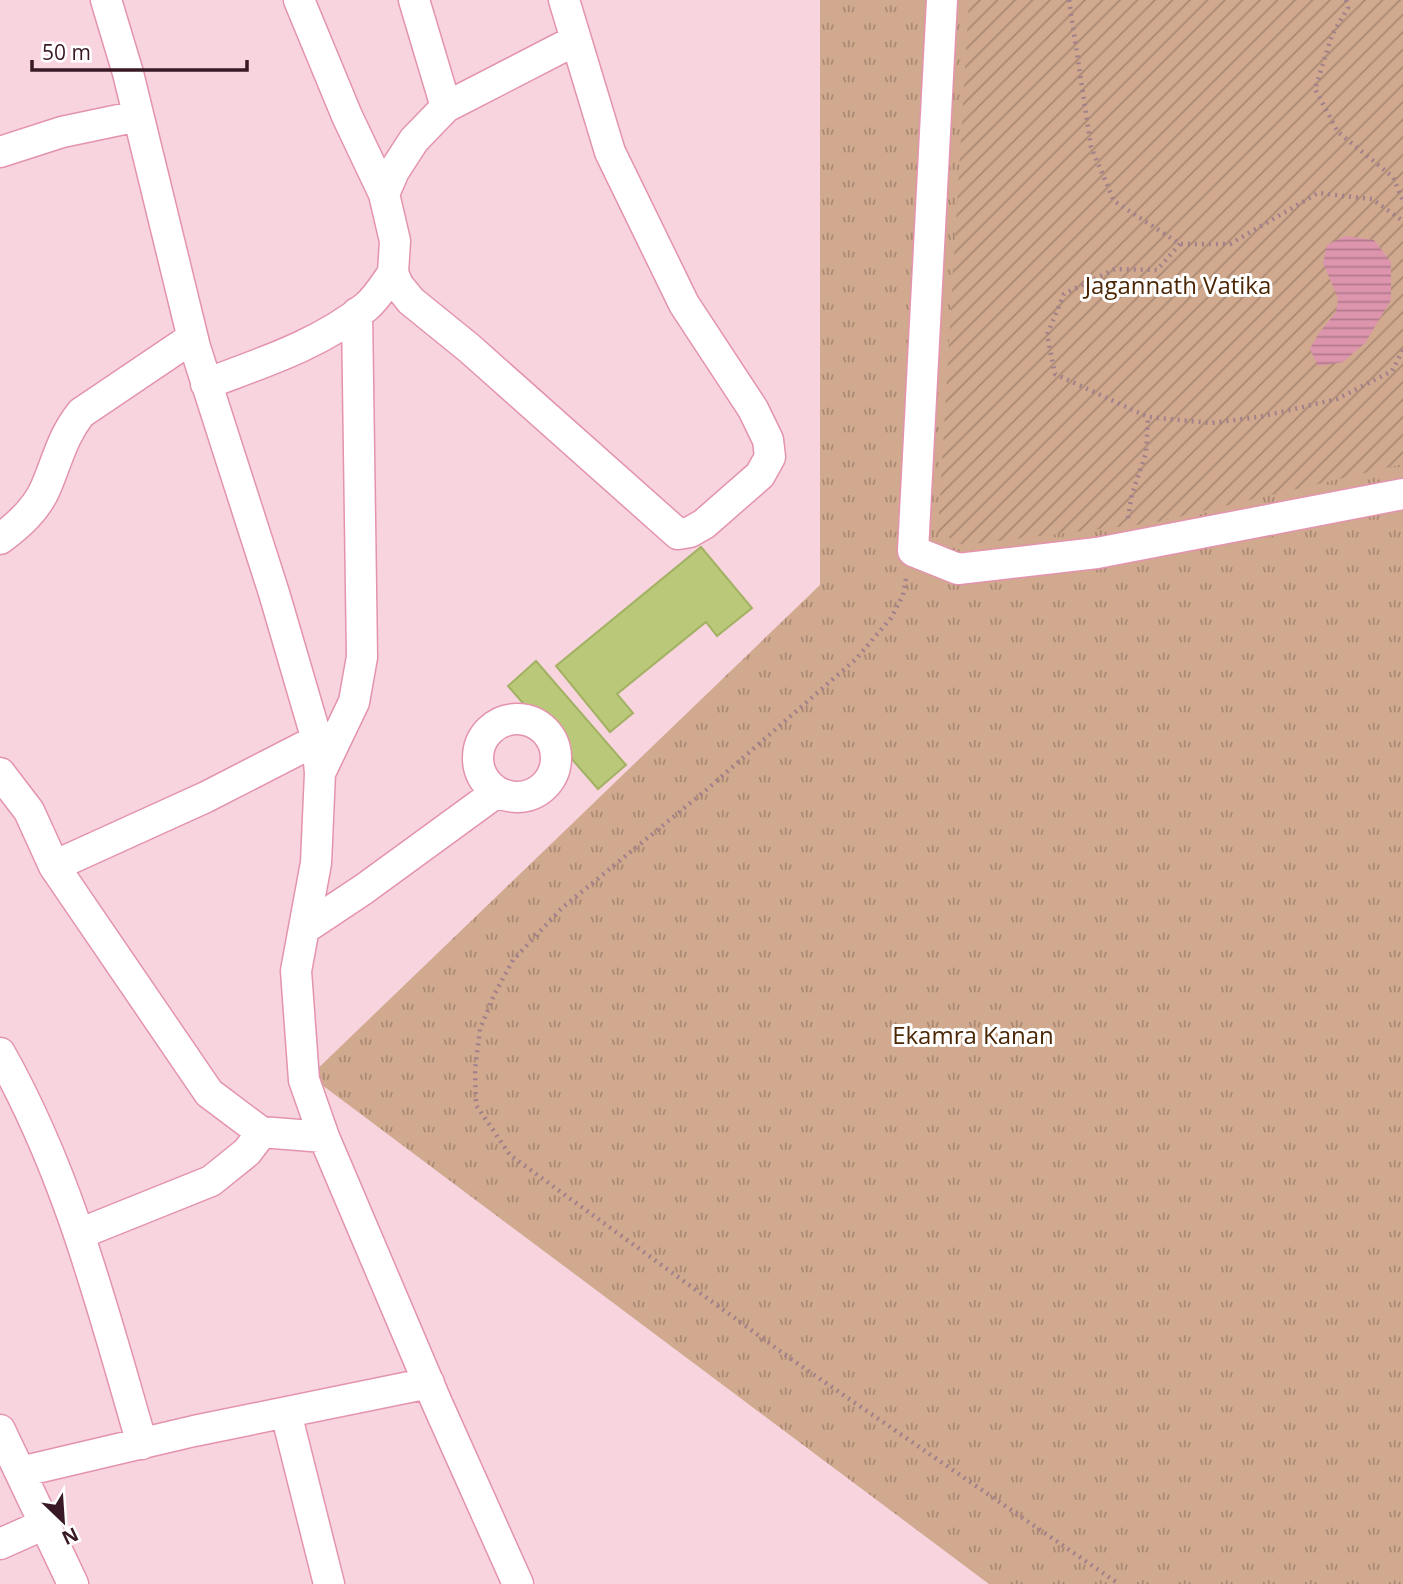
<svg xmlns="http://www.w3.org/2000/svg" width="1403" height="1584" font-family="'Open Sans',sans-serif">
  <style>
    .park { fill: url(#park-tufts) }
    .garden { fill: url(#garden-furrows) }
    .water { fill: url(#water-rules) }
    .building { fill: #b9c879; stroke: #a3b163; stroke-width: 2 }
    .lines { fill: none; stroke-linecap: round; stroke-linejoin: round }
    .minor-casing { stroke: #e493af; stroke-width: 33 }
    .path { stroke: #a2808b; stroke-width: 4.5; stroke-dasharray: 2 5; stroke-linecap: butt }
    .minor { stroke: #fff; stroke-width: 30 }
    .labels { text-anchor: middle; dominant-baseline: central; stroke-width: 6; stroke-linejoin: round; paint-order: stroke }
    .park-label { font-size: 24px; fill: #4c2705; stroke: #fff }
  </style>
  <defs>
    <pattern id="park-tufts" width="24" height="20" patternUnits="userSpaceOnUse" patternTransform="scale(1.75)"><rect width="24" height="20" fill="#d0a98e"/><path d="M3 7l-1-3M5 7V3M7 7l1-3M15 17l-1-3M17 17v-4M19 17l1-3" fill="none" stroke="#aa8974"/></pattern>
    <pattern id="garden-furrows" width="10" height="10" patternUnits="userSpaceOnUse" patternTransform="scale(1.75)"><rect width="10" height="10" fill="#d0a98e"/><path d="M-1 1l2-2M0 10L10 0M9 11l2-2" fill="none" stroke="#aa8974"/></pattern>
    <pattern id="water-rules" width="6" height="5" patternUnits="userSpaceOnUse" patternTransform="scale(1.75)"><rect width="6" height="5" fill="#dc95ad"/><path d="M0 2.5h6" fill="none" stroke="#b3798d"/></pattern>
  </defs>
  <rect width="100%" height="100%" fill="#f7d4de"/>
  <!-- park -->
  <path class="park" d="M820,0H1403V1584H989L310,1076L820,585Z"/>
  <!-- garden -->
  <path class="garden" d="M969,0H1403V464L1152,523L963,545L938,532Z"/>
  <!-- water -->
  <path class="water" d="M1345,236L1374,240L1391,262V300L1365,343L1343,362L1318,366L1310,349L1319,333L1336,312L1338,298L1323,263L1327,245Z"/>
  <!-- building -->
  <path class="building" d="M701,547L752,608L717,636L706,622L617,694L633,713L610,732L556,666Z
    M536,661L626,765L598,789L508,686Z"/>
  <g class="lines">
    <!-- minor casing -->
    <g class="minor-casing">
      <path id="minor" d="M106,0L128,73L195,347L274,593L317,740L320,773L316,863L296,971L304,1080L324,1137L437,1403L518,1584
        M299,0L347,116L384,194
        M414,0L446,107
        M564,0L610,152L684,304L753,409L768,440L770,457L760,475L704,524L690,532L678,534L469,348L411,301L398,285L393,273L395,241L384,194L394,171L414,140L446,107L576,40
        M942,0L913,551L958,569L1097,553L1403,494
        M0,152L62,132L138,116
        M206,384C261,363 319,345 366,307C377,298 385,284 393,273
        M0,539C19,525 37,509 46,487C58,459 62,437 81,413L192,338
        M478 758a39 39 0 1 1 78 0a39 39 0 1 1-78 0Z
        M0,773L29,811L54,866L209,1093L261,1132L324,1137
        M320,773L354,702L362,657L357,313
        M54,866L206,797L317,740
        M304,929L364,889L497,792
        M0,1053C69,1175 103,1310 142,1444
        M79,1234L211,1181L247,1152L262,1132
        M286,1413L329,1584
        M0,1430L73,1584
        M20,1472L194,1431L429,1383
        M0,1544L45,1524"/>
    </g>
    <!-- path -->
    <path class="path" d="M1069,0L1091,147L1114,201L1180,244H1230L1318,193L1372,199L1403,221
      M1346,0L1348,8L1332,35L1315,89L1338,132L1393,177L1403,201
      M1180,244L1157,270L1115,269L1064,294L1047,335L1055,374L1148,417L1211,423L1259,417L1337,399L1392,371L1403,350
      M1128,518L1132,494L1146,453L1148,417
      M906,579L903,595L891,618L856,659L705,791L562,908L513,960L494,995L480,1029L475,1070L476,1105L510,1155L791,1359L1119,1584"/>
    <!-- minor -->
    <use href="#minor" class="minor"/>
  </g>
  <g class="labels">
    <!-- park labels -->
    <g class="park-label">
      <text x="1178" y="284">Jagannath Vatika</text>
      <text x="973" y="1034">Ekamra Kanan</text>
    </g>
  </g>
  <!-- north arrow -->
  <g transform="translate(63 1521) rotate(155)" stroke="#ffffff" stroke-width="5" paint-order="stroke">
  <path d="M0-5L12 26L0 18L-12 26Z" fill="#391925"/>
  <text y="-10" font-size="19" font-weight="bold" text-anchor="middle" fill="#391925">N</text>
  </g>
  <!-- scale -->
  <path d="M32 60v10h215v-10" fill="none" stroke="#391925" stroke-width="3.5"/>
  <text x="42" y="60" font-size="21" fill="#391925" stroke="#ffffff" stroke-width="5" paint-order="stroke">50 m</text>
</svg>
